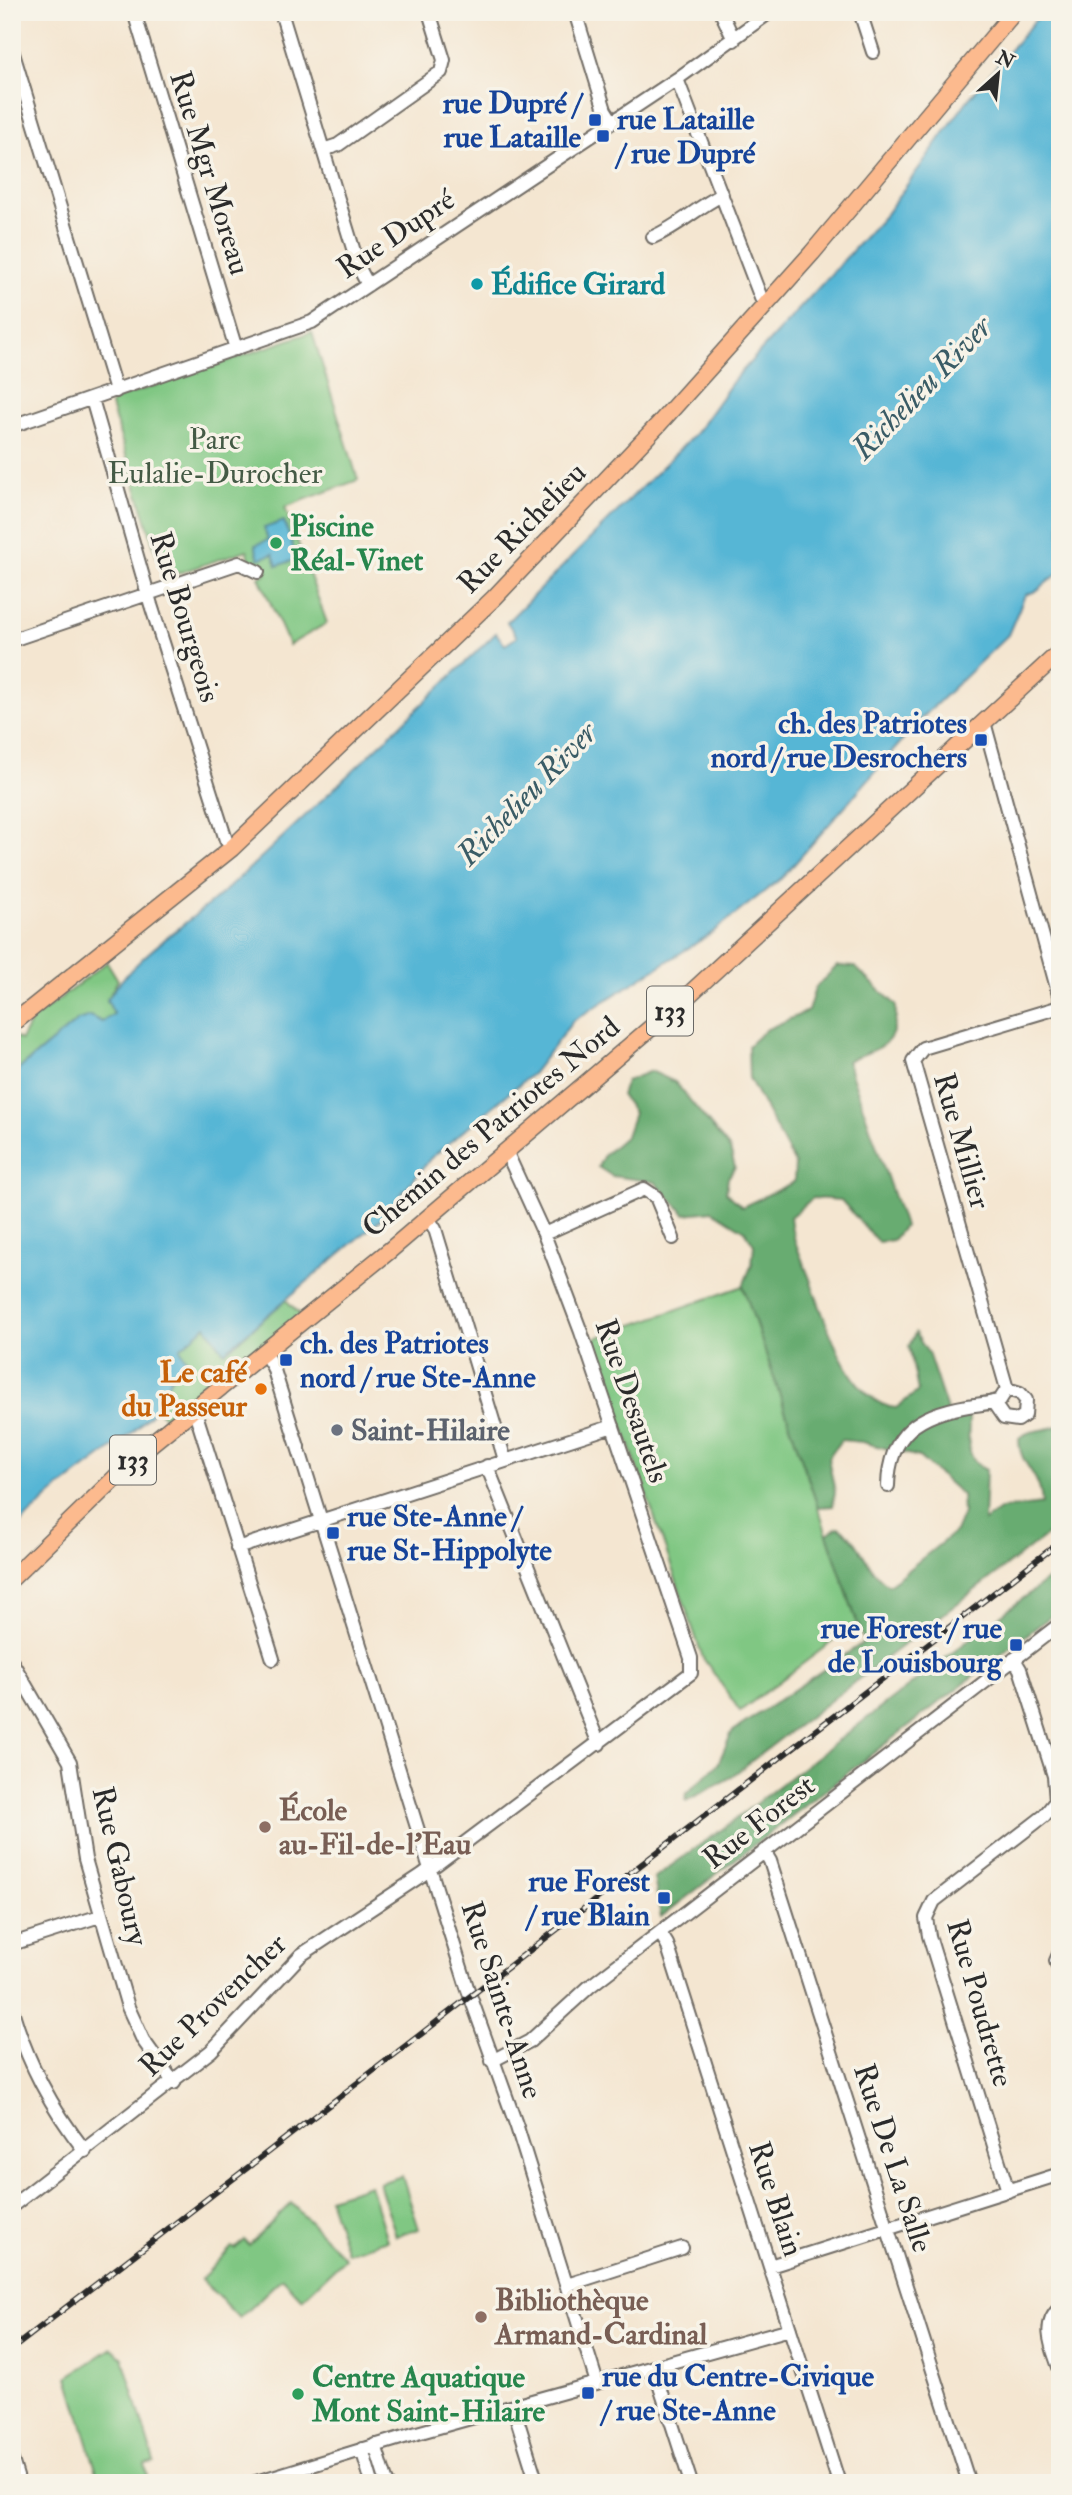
<svg xmlns="http://www.w3.org/2000/svg" width="1072" height="2495" font-family="'IM FELL Double Pica',serif">
  <style>
    .green { fill: #80c783; stroke: #567957; stroke-width: 2 }
    .forest { fill: #68ac71; stroke: #4a6c4e; stroke-width: 2 }
    .water { fill: #56b6d5; stroke: #407080; stroke-width: 2 }
    .lines { fill: none; stroke-linecap: round; stroke-linejoin: round }
    .minor-casing { stroke: #716c65; stroke-width: 16 }
    .major-casing { stroke: #716c65; stroke-width: 19 }
    .minor { stroke: #fff; stroke-width: 12 }
    .major { stroke: #fcba8e; stroke-width: 16 }
    .rail-casing { stroke: #2b2b2b; stroke-width: 6 }
    .rail { stroke: #f7f3e8; stroke-width: 3.5; stroke-dasharray: 10; stroke-linecap: butt }
    .transit-dot { fill: #1a4fb4; stroke: #f7f3e8; stroke-width: 2.5 }
    .culture-dot { fill: #0f9aa8; stroke: #f7f3e8; stroke-width: 2.5 }
    .leisure-dot { fill: #2e9e5b; stroke: #f7f3e8; stroke-width: 2.5 }
    .food-dot { fill: #e8710a; stroke: #f7f3e8; stroke-width: 2.5 }
    .worship-dot { fill: #6b7280; stroke: #f7f3e8; stroke-width: 2.5 }
    .education-dot { fill: #8d6e63; stroke: #f7f3e8; stroke-width: 2.5 }
    .labels { text-anchor: middle; dominant-baseline: central; stroke-width: 7; stroke-linejoin: round; paint-order: stroke }
    .shield { fill: #f7f3e8; stroke: #686764; stroke-width: 2 }
    .shield-label { font-size: 28px; font-weight: bold; fill: #2b2b2b }
    .transit-label { font-size: 30px; font-weight: bold; fill: #164399; stroke: #f7f3e8; text-anchor: end }
    .street-label { font-size: 30px; fill: #2b2b2b; stroke: #f7f3e8 }
    .culture-label { font-size: 30px; font-weight: bold; fill: #0d838f; stroke: #f7f3e8; text-anchor: start }
    .park-label { font-size: 30px; fill: #445a45; stroke: #f7f3e8 }
    .leisure-label { font-size: 30px; font-weight: bold; fill: #27864d; stroke: #f7f3e8; text-anchor: start }
    .food-label { font-size: 30px; font-weight: bold; fill: #c56008; stroke: #f7f3e8; text-anchor: end }
    .worship-label { font-size: 30px; font-weight: bold; fill: #5b616d; stroke: #f7f3e8; text-anchor: start }
    .education-label { font-size: 30px; font-weight: bold; fill: #785e54; stroke: #f7f3e8; text-anchor: start }
    .water-label { font-size: 32px; font-style: italic; fill: #3a5c66; stroke: #f7f3e8 }
  </style>
  <rect width="100%" height="100%" fill="#f7f3e8"/>
  <filter id="ink" filterUnits="userSpaceOnUse"><feTurbulence type="fractalNoise" baseFrequency=".0143" numOctaves="2"/><feDisplacementMap in="SourceGraphic" scale="14" xChannelSelector="R" yChannelSelector="G"/><feConvolveMatrix kernelMatrix="1 2 1 2 8 2 1 2 1" color-interpolation-filters="sRGB"/></filter>
  <filter id="wash" filterUnits="userSpaceOnUse"><feTurbulence type="fractalNoise" baseFrequency=".00686" numOctaves="4" result="noise"/><feDisplacementMap in="SourceGraphic" scale="28" xChannelSelector="R" yChannelSelector="G"/><feGaussianBlur stdDeviation="1.57" result="paint"/><feColorMatrix in="noise" values="0 0 0 0 0 0 0 0 0 0 0 0 0 0 0 0 0 1.4 0 .05"/><feComposite in="paint" operator="in"/></filter>
  <g filter="url(#wash)">
    <rect width="100%" height="100%" fill="#f4e6d1"/>
    <!-- green -->
    <path class="green" d="M312,332L358,480L285,507L327,623L289,645L259,577L266,574L251,562L247,550L167,577L163,575L111,406L113,400Z
      M107,962L118,980L107,1000L115,1013L102,1023L78,1020L12,1075V1039L15,1037L21,1040L31,1021Z
      M743,1286L857,1623L740,1711L703,1658L593,1339Z
      M286,1300L303,1317L168,1423L157,1408L173,1373L187,1362L179,1348L206,1326L225,1352Z
      M402,2176L419,2229L396,2236L379,2183Z
      M370,2185L387,2240L347,2253L329,2198Z
      M291,2203L345,2258L302,2299L282,2278L239,2318L201,2279L232,2247L235,2249L244,2240L249,2245Z
      M112,2348L123,2358L154,2462L145,2464L148,2483H100L68,2377Z"/>
    <!-- forest -->
    <path class="forest" d="M837,966L855,967L896,1005C897,1048 882,1046 847,1061L904,1226L893,1240L878,1242L841,1200L813,1198L790,1217C792,1240 802,1258 810,1279C824,1318 849,1403 896,1408L918,1391L909,1346L915,1333L928,1353L949,1416L969,1411C970,1434 962,1459 986,1470L984,1521L1001,1509L1042,1504C1040,1469 1019,1468 1019,1438C1031,1428 1046,1432 1060,1425V1525L728,1779L686,1801V1794L718,1764L732,1732L864,1642L827,1534L838,1527C862,1539 865,1571 889,1585L955,1532L963,1513L962,1495L919,1457L862,1442L841,1440L828,1458L835,1492L833,1506L818,1507L743,1286L752,1264L754,1245L745,1231L713,1211L685,1214L655,1182L612,1176L598,1167L604,1155L626,1136L634,1113L621,1095L626,1081L651,1071L675,1082L730,1149L735,1167L728,1178L726,1192L742,1207L794,1182L795,1164L749,1078L748,1046L765,1030L808,1011L815,988Z
      M1060,1570V1609L661,1917L654,1878L728,1825Z"/>
    <!-- water -->
    <path class="water" d="M1042,12H1060V572L1036,591L1025,595L1008,635L922,718L783,877L709,935L573,1021L533,1073L431,1158L381,1219L224,1352L206,1326L180,1348L187,1362L173,1373L157,1408L131,1434L59,1488L12,1531V1075L78,1020L90,1016L102,1022L114,1014L107,1000C133,957 189,923 227,889C318,805 407,719 496,633L505,645L517,637L507,622L696,433L734,380L886,214L967,101Z
      M284,521L297,559L277,566L273,554L259,559L255,545L268,540L264,528Z"/>
  </g>
  <g filter="url(#ink)">
    <g class="lines">
      <!-- minor casing -->
      <g class="minor-casing">
        <path id="minor" d="M134,12L236,349
          M281,12L359,268L368,285
          M575,12L605,110L612,121
          M721,12L734,40
          M860,12L873,52
          M12,50L116,391
          M677,79L761,298L766,304
          M323,150L338,145L441,72L444,60L429,12
          M653,237C681,225 697,207 722,195
          M92,399L151,605L226,840L232,848
          M12,426L312,322L677,79L770,12
          M12,640L239,563L258,572
          M984,722L1060,999
          M428,1218L435,1229L505,1460
          M544,1234L644,1189L656,1197L673,1238
          M265,1354L273,1367L467,1987L517,2127L597,2383
          M993,1402L1004,1418L1018,1420L1025,1415L1026,1400L1020,1393L1007,1389
          M194,1408L273,1659
          M487,1466L599,1744
          M888,1486C889,1433 919,1414 968,1406C979,1404 990,1404 1000,1400L1007,1389L913,1061L923,1048L1060,1007
          M237,1548L613,1426
          M12,1662L70,1762L85,1859L128,2007L143,2040L174,2083
          M764,1851L770,1861L969,2483
          M660,1933L667,1944L839,2483
          M12,1944L100,1916
          M1060,1952L1056,1961L1060,1972
          M12,2010C28,2064 51,2107 85,2151
          M492,2061L530,2041L589,1987L1060,1624
          M1008,2191L929,1936L926,1918L934,1901L1044,1816L1056,1801L1054,1776L1020,1669L1014,1659
          M12,2206L211,2051L301,1955L422,1875L691,1673V1658L581,1332L544,1234L506,1151
          M770,2266L1060,2174
          M567,2285L682,2248
          M1060,2308C1040,2325 1053,2349 1060,2370
          M654,2368L691,2483
          M513,2406L537,2483
          M375,2445L387,2483
          M362,2449L372,2483
          M12,2460L19,2483
          M253,2483L417,2433L790,2329"/>
      </g>
      <!-- major casing -->
      <g class="major-casing">
        <path id="major" d="M12,1024L232,848L494,598L658,425L812,253L1014,12
          M12,1578L147,1447L389,1251L680,1003L1060,652"/>
      </g>
      <!-- minor -->
      <use href="#minor" class="minor"/>
      <!-- major -->
      <use href="#major" class="major"/>
      <!-- rail casing -->
      <g class="rail-casing">
        <path id="rail" d="M12,2349L1060,1542"/>
      </g>
      <!-- rail -->
      <use href="#rail" class="rail"/>
    </g>
  </g>
  <!-- markers -->
  <g class="transit-dot">
    <rect x="588" y="113" width="14" height="14" rx="3.5"/>
    <rect x="596" y="129" width="14" height="14" rx="3.5"/>
    <rect x="974" y="733" width="14" height="14" rx="3.5"/>
    <rect x="279" y="1353" width="14" height="14" rx="3.5"/>
    <rect x="326" y="1526" width="14" height="14" rx="3.5"/>
    <rect x="1009" y="1638" width="14" height="14" rx="3.5"/>
    <rect x="657" y="1891" width="14" height="14" rx="3.5"/>
    <rect x="581" y="2386" width="14" height="14" rx="3.5"/>
  </g>
  <circle class="culture-dot" cx="477" cy="284" r="7"/>
  <g class="leisure-dot">
    <circle cx="276" cy="543" r="7"/>
    <circle cx="298" cy="2394" r="7"/>
  </g>
  <circle class="food-dot" cx="261" cy="1389" r="7"/>
  <circle class="worship-dot" cx="337" cy="1430" r="7"/>
  <g class="education-dot">
    <circle cx="265" cy="1827" r="7"/>
    <circle cx="481" cy="2317" r="7"/>
  </g>
  <g class="labels">
    <!-- shield labels -->
    <g class="shield">
      <rect x="647" y="986.5" width="46" height="49" rx="5"/>
      <rect x="110" y="1435.5" width="46" height="49" rx="5"/>
    </g>
    <g class="shield-label">
      <text x="670" y="1011">133</text>
      <text x="133" y="1460">133</text>
    </g>
    <!-- transit labels -->
    <g class="transit-label">
      <text x="581" y="103">rue Dupré /<tspan x="581" dy="34">rue Lataille</tspan></text>
      <text x="617" y="119" text-anchor="start">rue Lataille<tspan x="617" dy="34">/ rue Dupré</tspan></text>
      <text x="967" y="723">ch. des Patriotes<tspan x="967" dy="34">nord / rue Desrochers</tspan></text>
      <text x="300" y="1343" text-anchor="start">ch. des Patriotes<tspan x="300" dy="34">nord / rue Ste-Anne</tspan></text>
      <text x="347" y="1516" text-anchor="start">rue Ste-Anne /<tspan x="347" dy="34">rue St-Hippolyte</tspan></text>
      <text x="1002" y="1628">rue Forest / rue<tspan x="1002" dy="34">de Louisbourg</tspan></text>
      <text x="650" y="1881">rue Forest<tspan x="650" dy="34">/ rue Blain</tspan></text>
      <text x="602" y="2376" text-anchor="start">rue du Centre-Civique<tspan x="602" dy="34">/ rue Ste-Anne</tspan></text>
    </g>
    <!-- street labels -->
    <g class="street-label">
      <text transform="translate(210 173) rotate(73)">Rue Mgr Moreau</text>
      <text transform="translate(396 234) rotate(-34)">Rue Dupré</text>
      <text transform="translate(522 528) rotate(-46)">Rue Richelieu</text>
      <text transform="translate(185 617) rotate(73)">Rue Bourgeois</text>
      <text transform="translate(491 1127) rotate(-40)">Chemin des Patriotes Nord</text>
      <text transform="translate(962 1141) rotate(74)">Rue Millier</text>
      <text transform="translate(632 1401) rotate(71)">Rue Desautels</text>
      <text transform="translate(759 1822) rotate(-38)">Rue Forest</text>
      <text transform="translate(120 1866) rotate(77)">Rue Gaboury</text>
      <text transform="translate(502 2000) rotate(72)">Rue Sainte-Anne</text>
      <text transform="translate(980 2003) rotate(74)">Rue Poudrette</text>
      <text transform="translate(213 2005) rotate(-44)">Rue Provencher</text>
      <text transform="translate(893 2158) rotate(72)">Rue De La Salle</text>
      <text transform="translate(776 2199) rotate(72)">Rue Blain</text>
    </g>
    <!-- culture labels -->
    <g class="culture-label">
      <text x="491" y="284">Édifice Girard</text>
    </g>
    <!-- park labels -->
    <g class="park-label">
      <text x="215" y="439">Parc<tspan x="215" dy="34">Eulalie-Durocher</tspan></text>
    </g>
    <!-- leisure labels -->
    <g class="leisure-label">
      <text x="290" y="526">Piscine<tspan x="290" dy="34">Réal-Vinet</tspan></text>
      <text x="312" y="2377">Centre Aquatique<tspan x="312" dy="34">Mont Saint-Hilaire</tspan></text>
    </g>
    <!-- food labels -->
    <g class="food-label">
      <text x="247" y="1372">Le café<tspan x="247" dy="34">du Passeur</tspan></text>
    </g>
    <!-- worship labels -->
    <g class="worship-label">
      <text x="351" y="1430">Saint-Hilaire</text>
    </g>
    <!-- education labels -->
    <g class="education-label">
      <text x="279" y="1810">École<tspan x="279" dy="34">au-Fil-de-l'Eau</tspan></text>
      <text x="495" y="2300">Bibliothèque<tspan x="495" dy="34">Armand-Cardinal</tspan></text>
    </g>
    <!-- water labels -->
    <g class="water-label">
      <text transform="translate(922 388) rotate(-46)">Richelieu River</text>
      <text transform="translate(527 794) rotate(-46)">Richelieu River</text>
    </g>
  </g>
  <!-- margin -->
  <rect width="1072" height="2495" fill="none" stroke="#f7f3e8" stroke-width="42"/>
  <!-- north arrow -->
  <g transform="translate(998 74) rotate(27)" stroke="#f7f3e8" stroke-width="5" paint-order="stroke">
  <path d="M0-5L12 26L0 18L-12 26Z" fill="#2b2b2b"/>
  <text y="-10" font-size="19" font-weight="bold" text-anchor="middle" fill="#2b2b2b">N</text>
  </g>
</svg>
